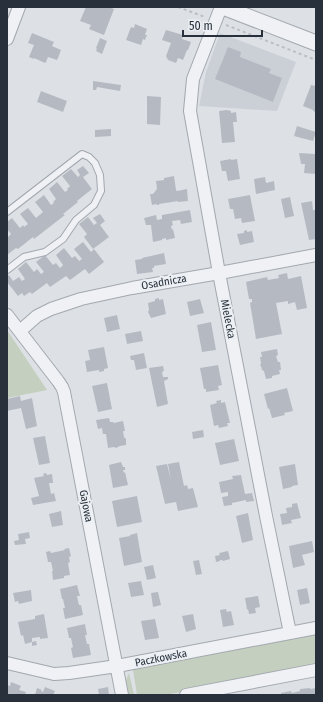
<svg xmlns="http://www.w3.org/2000/svg" width="323" height="702" font-family="'Fira Sans Condensed',sans-serif">
  <style>
    .built { fill: #cbd0d7 }
    .green { fill: #c4cfbf }
    .building { fill: #b5bac2 }
    .lines { fill: none; stroke-linecap: round; stroke-linejoin: round }
    .service-casing { stroke: #a3a8af; stroke-width: 8 }
    .minor-casing { stroke: #a3a8af; stroke-width: 14 }
    .tertiary-casing { stroke: #a3a8af; stroke-width: 17 }
    .path { stroke: #bbbfc5; stroke-width: 2; stroke-dasharray: 3 3; stroke-linecap: butt }
    .service { stroke: #eff1f5; stroke-width: 6 }
    .minor { stroke: #eff1f5; stroke-width: 12 }
    .tertiary { stroke: #eff1f5; stroke-width: 15 }
    .labels { text-anchor: middle; dominant-baseline: central; stroke-width: 4; stroke-linejoin: round; paint-order: stroke }
    .street-label { font-size: 11px; fill: #27303b; stroke: #ecf0f4 }
  </style>
  <rect width="100%" height="100%" fill="#dde1e6"/>
  <!-- built -->
  <path class="built" d="M220,33L296,62L277,111L199,106L206,72Z"/>
  <!-- green -->
  <path class="green" d="M7,330L47,390L7,398Z
    M316,633V666L165,695H137L133,670L135,668Z
    M129,673L134,695H129L126,680Z"/>
  <!-- building -->
  <path class="building" d="M86,7H109L114,9L104,35L89,29L91,25L80,21Z
    M135,24L147,29L145,35H147L145,40L143,39L141,45L126,40L131,27L134,28Z
    M166,30L183,35L182,39L191,42L188,50H187L183,60L178,58L176,63L168,60L166,56L171,43L162,40Z
    M32,33L54,42L52,46L61,50L58,58L57,60L48,57L46,62L45,63L34,58V59L29,57L34,45L28,43Z
    M100,38L107,41L102,54L96,51L97,49L96,48Z
    M228,47L241,52L240,57L271,69L269,73L282,78L273,102L215,79Z
    M93,81L121,85L120,91L97,87L96,90H93Z
    M311,85L316,86V112L313,111V110L303,106Z
    M41,91L67,101L63,112L37,102Z
    M147,96L161,97L160,125L147,124Z
    M227,110L231,111V113L236,112L237,122H233L235,142L222,143L219,111Z
    M297,126L316,132L313,141L294,136Z
    M111,129V136L95,137V130Z
    M299,153L316,154V174L304,173L305,164H301Z
    M231,159V160L237,159L240,179L228,181L226,171H222L220,161Z
    M83,166L89,173L83,177L92,189L77,201L78,202L63,214L65,215L34,239L33,237L18,249L16,248L7,255V235L8,237L11,234L7,229V222L12,218L20,228L23,225L24,227L28,224L20,214L28,208L36,218L43,212L35,202L44,195L51,205L54,203L53,202L56,199L49,189L57,182L65,192L68,190L67,189L70,186L62,176L71,169L78,177L80,175L77,170Z
    M174,176L176,190L177,191L187,189L188,201L178,202V201L159,204V205H157V204L152,205L150,194H153L157,189L156,181L164,180V178Z
    M265,177L266,183L274,181L275,190L256,194L254,179Z
    M250,195L255,221L242,223L241,218L235,219L233,209H230L228,199Z
    M290,197L294,216L285,218L281,199Z
    M312,201L313,210H316V239L309,240L301,203Z
    M190,210L192,222L181,224L180,220L172,221L173,225L171,226L172,230L173,229L175,238L166,240V238L162,239V240L153,242L151,225H146L144,218L156,215L157,220L162,219V215Z
    M100,214L105,221L100,225L109,237L93,249L84,237L87,234L79,224L88,217L94,225L97,223L93,218Z
    M247,230V232L252,231L254,242L240,245L237,234L244,233V231Z
    M83,242L91,252L94,249L104,262L89,274L85,269L70,280L66,276L50,287L47,283L32,294L30,292L24,296L22,293L18,296L7,282V277L9,275L13,281L19,277L22,281L25,279L18,269L26,262L34,272L37,269L41,274L44,272L36,262L45,255L53,265L56,263L60,268L63,265L56,255L64,248L72,258L75,256L79,261L82,259L74,249Z
    M164,253L166,264L154,266V268H152L153,272L137,274L135,260L142,259V258Z
    M287,273L288,279L301,276L307,308L297,310L295,302L288,304V301L276,303L282,334L256,339L250,303L252,302V299H249L246,282L267,277L268,280L279,278L278,275Z
    M159,298V300L163,299L166,314L151,318L148,312L149,310L148,303L155,301V299Z
    M200,299L204,313L190,316L187,302Z
    M117,315L120,329L107,332L104,318Z
    M211,322L216,350L202,352L197,325Z
    M141,331L143,341L127,344L125,334Z
    M104,347L108,368L104,369V371L99,372V370L87,372L85,361L90,360L88,350Z
    M277,349L278,355L276,356L278,362H280L281,370H279L280,374L272,376V378L266,379L264,371L262,370L261,366H260L261,363L260,357H262L261,352Z
    M144,353L147,368L136,370L134,360H131L130,356Z
    M218,365L222,385L218,386L219,390L206,392V389H204L200,368Z
    M163,366L164,371L162,372L163,377H168V379L164,381L168,404L157,407L149,368Z
    M107,383L112,409L98,412L92,386Z
    M287,388L293,411L284,413L285,415L272,418L269,408L268,409L264,394Z
    M20,396L21,401L32,398L37,426L26,429L21,408L7,411V399Z
    M221,400V403L225,402L230,423H227L228,426L219,428L218,425L214,426L210,405L217,403L216,401Z
    M109,418L110,422H113L114,423L123,421L125,431H123L124,437L126,439V445L120,446L116,448L114,447L108,448L106,434H103L102,428L98,429L96,420Z
    M203,430L204,437L193,439L192,432Z
    M45,436L50,463L39,465L33,438Z
    M234,439L239,461L220,465L215,443Z
    M121,462L123,467H125V470H123L124,473L125,472L128,485L113,488L109,465Z
    M179,462L184,486L187,485L188,489L193,488L198,507L178,511L176,502L165,504L156,466L167,464L171,480L168,464Z
    M295,464L298,485L292,486V487L283,489L279,467Z
    M46,473L47,475L52,474L53,483H49L51,494L54,493L56,501L33,505L31,498L39,496L34,478L44,476L43,474Z
    M241,475L245,494L252,493L254,501L246,502V500L232,503V505L224,506L222,497L228,496V492L221,493L219,482L233,479L232,476Z
    M137,496L142,522L117,527L112,501Z
    M297,503L301,518L291,520L292,523L282,525L280,514L287,513L286,508L292,507V504Z
    M61,511L63,525L52,527L49,514Z
    M248,513L253,540L242,543L236,516Z
    M29,532L30,538L25,539L26,544L15,545L14,541L19,540L18,534Z
    M137,533L142,562L124,566L119,538L130,536V535Z
    M312,541L314,552L302,555L305,565L293,568L289,546Z
    M69,548L71,556L69,557L70,562L68,563L70,575L64,576V578L53,580L52,571H53L51,562H48L46,552L50,551L51,553L65,550L64,549Z
    M228,551L230,559L223,561L222,560H220V561L216,562L215,556L220,555L219,553Z
    M199,560L202,574L196,575L193,561Z
    M153,565L156,578L147,580L144,567Z
    M141,581L144,595L131,597L128,583Z
    M77,585L80,596H77L78,601L79,605H81L83,615L65,619L63,608H65L63,599H62L60,589Z
    M307,588L310,603L300,605L297,590Z
    M31,590L32,601L19,604L18,601L15,602L13,593Z
    M158,592L161,605L153,607L151,593Z
    M258,596L260,607L255,608L256,613L249,614L248,609L247,610L245,598Z
    M226,609L227,612L231,611L234,625L223,627L220,610Z
    M44,614L48,638L40,639V637L32,638V642L36,641L37,645L32,646V642L25,644L23,635L21,636L18,622L35,619V616Z
    M193,614L196,629L186,632L182,616Z
    M155,619L159,638L145,640L141,621Z
    M85,624L87,635H85L86,640L87,644H89L91,655L73,658L71,648L73,647L72,643L71,638H69L67,628Z
    M11,682L21,686L19,690L26,692L25,695H7V685L10,686Z
    M45,687L55,691L53,695H35L37,688L42,690L41,691L43,692Z
    M108,687L109,695H99L98,689Z
    M310,688V689L316,688V695H281V693L291,691L292,693L300,691V689Z"/>
  <g class="lines">
    <!-- service casing -->
    <g class="service-casing">
      <path id="service" d="M7,212L82,154L89,157L95,163L100,175L101,191L94,205L76,220L63,239L45,252L24,257L7,270"/>
    </g>
    <!-- minor casing -->
    <g class="minor-casing">
      <path id="minor" d="M221,7L193,79L190,111L219,273L266,516L290,633
        M7,39L19,7
        M7,315L58,381L62,387L64,392L122,695
        M20,331L37,316L51,309L81,299L132,288L225,272L316,255
        M7,663L54,674L69,673L117,666L316,628
        M186,695L316,670"/>
    </g>
    <!-- tertiary casing -->
    <g class="tertiary-casing">
      <path id="tertiary" d="M223,7L316,43"/>
    </g>
    <!-- path -->
    <path class="path" d="M178,7L205,17
      M226,25L316,60"/>
    <!-- service -->
    <use href="#service" class="service"/>
    <!-- minor -->
    <use href="#minor" class="minor"/>
    <!-- tertiary -->
    <use href="#tertiary" class="tertiary"/>
  </g>
  <g class="labels">
    <!-- street labels -->
    <g class="street-label">
      <text transform="translate(164 282) rotate(-10)">Osadnicza</text>
      <text transform="translate(228 319) rotate(79)">Mielecka</text>
      <text transform="translate(86 506) rotate(79)">Gajowa</text>
      <text transform="translate(161 658) rotate(-11)">Paczkowska</text>
    </g>
  </g>
  <!-- border -->
  <rect width="323" height="702" fill="none" stroke="#27303b" stroke-width="16"/>
  <!-- scale -->
  <path d="M183 30v6h79v-6" fill="none" stroke="#27303b" stroke-width="2"/>
  <text x="189" y="30" font-size="12" fill="#27303b" stroke="#ecf0f4" stroke-width="3" paint-order="stroke">50 m</text>
</svg>
